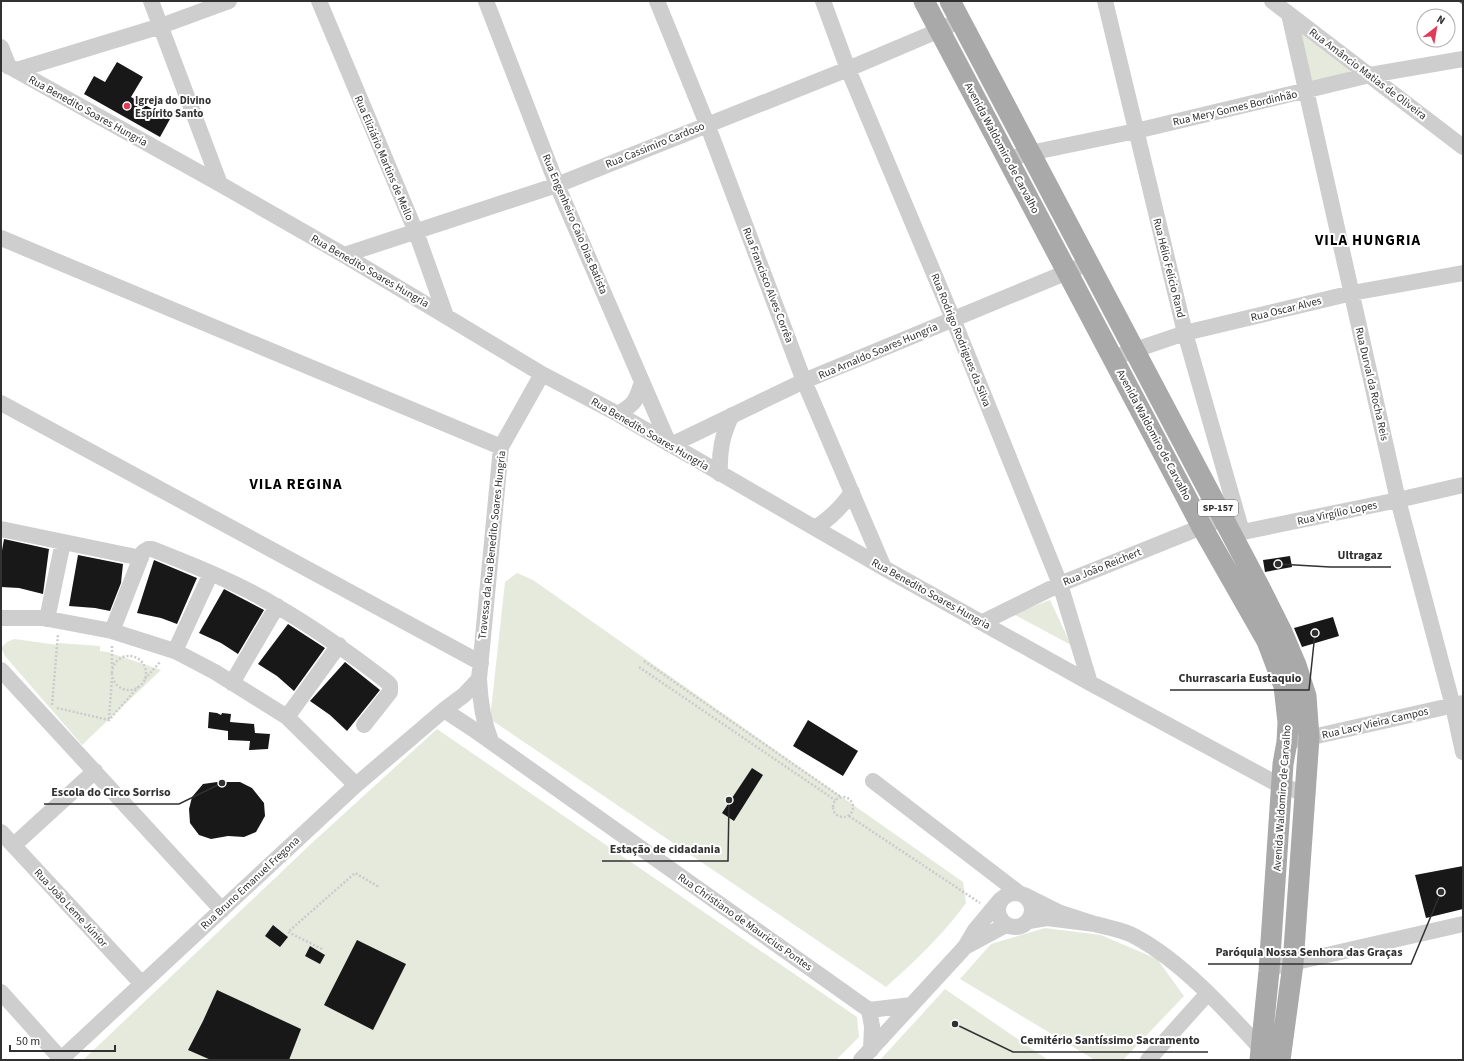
<svg xmlns="http://www.w3.org/2000/svg" width="1464" height="1061" font-family="'Source Sans 3',sans-serif">
  <style>
    .green { fill: #e5eadd }
    .building { fill: #181818 }
    .lines { fill: none; stroke-linecap: round; stroke-linejoin: round }
    .path { stroke: #cbcbcb; stroke-width: 2.5; stroke-dasharray: 2 2; stroke-linecap: butt }
    .minor { stroke: #cecece; stroke-width: 16 }
    .major { stroke: #a9a9a9; stroke-width: 21 }
    .rail { stroke: #868686; stroke-width: 3; stroke-dasharray: 4 3; stroke-linecap: butt }
    .poi-dot { fill: #e03c57; stroke: #fff; stroke-width: 1.5 }
    .labels { text-anchor: middle; dominant-baseline: central; stroke-width: 4; stroke-linejoin: round; paint-order: stroke }
    .shield { fill: #fff; stroke: #6f6f6f; stroke-width: 1 }
    .shield-label { font-size: 10px; font-weight: bold; fill: #313131 }
    .street-label { font-size: 11px; fill: #313131; stroke: #fff }
    .poi-label { font-size: 11px; font-weight: bold; fill: #313131; stroke: #fff; text-anchor: start }
    .district-label { font-size: 15px; font-weight: bold; letter-spacing: 1px; fill: #000; stroke: #fff }
    .leader { fill: none; stroke: #313131; stroke-width: 1.5 }
    .callout-dot { fill: #313131; stroke: #fff; stroke-width: 1.5 }
    .callout-label { font-size: 12px; text-anchor: middle; font-weight: bold; fill: #313131; stroke: #fff; stroke-width: 4; stroke-linejoin: round; paint-order: stroke }
  </style>
  <rect width="100%" height="100%" fill="#fff"/>
  <!-- green -->
  <path class="green" d="M1294,21L1364,74L1307,88Z
    M517,573L533,580L963,882L966,903C943,935 915,961 886,987L490,719L505,582Z
    M1050,600L1071,645L1013,614Z
    M14,639L58,645L59,643L100,646V651L108,652L161,670L82,745L5,656L1,648L7,642Z
    M437,729L857,1017L859,1037L836,1060H83L313,842Z
    M1045,928L1101,935L1157,959L1184,996L1123,1060H1095L960,979L991,944Z
    M945,989L1048,1060H880Z"/>
  <!-- building -->
  <path class="building" d="M117,62L143,77L131,97L170,119L160,137L84,94L94,76L105,82Z
    M4,539L49,549L43,594L19,588L1,587V556Z
    M78,555L123,564L121,583L110,611L95,608L69,606Z
    M1290,556L1292,567L1265,572L1263,560Z
    M154,560L197,578L177,624L161,618L137,613Z
    M224,589L264,610L238,654L221,643L199,633Z
    M1333,617L1339,636L1302,647L1294,628Z
    M288,624L325,648L294,691L277,676L258,664Z
    M345,662L380,690L347,731L330,715L310,701Z
    M209,712L217,713L221,715L222,713L231,714L230,722L254,724L255,733L270,734L268,749L249,750L250,741L228,740V731L208,728Z
    M808,720L858,751L843,776L793,746Z
    M752,768L763,775L734,821L722,813Z
    M217,782H240L252,788L264,803L265,816L256,832L244,837L228,836L211,839L199,835L190,823L189,809L192,797L203,784Z
    M1463,866V909L1426,918L1415,875Z
    M273,925L288,937L280,947L265,936Z
    M357,940L406,964L373,1030L324,1005Z
    M310,946L325,955L320,964L305,956Z
    M217,990L301,1029L289,1060H211L188,1050L203,1021Z"/>
  <g class="lines">
    <!-- path -->
    <path class="path" d="M112,646V667
      M112 673a17 17 0 1 1 34 0a17 17 0 1 1-34 0Z
      M644,661L841,797
      M639,667L835,800
      M145,679L160,662
      M52,705L58,634
      M57,708L109,720L139,686
      M109,719L112,678
      M833 807a10 10 0 1 1 20 0a10 10 0 1 1-20 0Z
      M849,816L980,903
      M322,949L288,932L355,873L379,887"/>
    <!-- minor -->
    <path class="minor" d="M151,1L220,184
      M319,1L416,232L446,316
      M486,1L557,185L669,444
      M657,1L707,124L804,381L884,568
      M823,1L848,69L953,319L1060,584L1090,683
      M1105,1L1185,333L1242,532
      M1272,1L1463,147
      M1289,14L1398,500L1453,706L1463,752
      M1,47L9,67
      M1,62L220,184L344,255L542,374L618,414L884,568L1090,683L1281,786L1305,793
      M17,70L161,26L229,1
      M1008,159L1030,153L1136,131L1370,75L1463,59
      M1,238L501,447
      M344,255L557,185L848,69L940,30L960,20
      M1113,358L1135,350L1185,333L1352,293L1463,273
      M1,403L481,663
      M618,414C635,404 636,401 642,382
      M671,445L804,381L1077,268
      M720,474C719,452 722,435 732,415
      M815,528C831,518 841,508 852,492
      M1,529L141,558
      M1233,534L1398,500L1463,485
      M1,618H43L112,631L175,651L215,672L287,717L356,785
      M47,619L63,542
      M983,622L1060,584L1224,518
      M112,631L143,552L148,549H152C195,566 238,583 278,607C316,629 351,654 386,681L390,685V692L364,725
      M175,651L211,573
      M1,670L222,910
      M232,683L277,606
      M444,710L473,729L869,1010L912,1005
      M287,717L339,645
      M1299,740L1463,703
      M491,741C483,721 480,701 479,679L501,447L542,374
      M873,781L1019,893
      M1,832L142,984
      M14,845L95,771
      M998 910a17 17 0 1 1 34 0a17 17 0 1 1-34 0Z
      M1024,895L1058,912L1095,924L1047,918L1029,921
      M1000,900L975,930L965,947L1006,925
      M1095,924C1109,928 1124,930 1136,937C1184,963 1229,1014 1266,1054
      M1270,968L1463,924
      M1,992L61,1059
      M869,1010L872,1026L871,1050
      M60,1060L356,785L444,710L464,695L479,679
      M861,1060L965,947
      M1148,1060L1208,993"/>
    <!-- major -->
    <path class="major" d="M924,1L1202,527L1267,641L1284,686L1288,722L1287,742L1283,764L1269,971L1260,1060
      M950,1L1261,590L1282,632L1296,665L1306,696L1309,738L1293,964L1280,1060"/>
    <!-- rail -->
    <path class="rail" d="M1460,1L1463,3"/>
  </g>
  <!-- markers -->
  <circle class="poi-dot" cx="127" cy="106" r="4"/>
  <g class="labels">
    <!-- shield labels -->
    <rect class="shield" x="1198" y="500" width="40" height="16" rx="3"/>
    <g class="shield-label">
      <text x="1218" y="508">SP-157</text>
    </g>
    <!-- street labels -->
    <g class="street-label">
      <text transform="translate(1368 74) rotate(37)">Rua Amâncio Matias de Oliveira</text>
      <text transform="translate(1235 108) rotate(-13)">Rua Mery Gomes Bordinhão</text>
      <text transform="translate(88 111) rotate(29)">Rua Benedito Soares Hungria</text>
      <text transform="translate(655 145) rotate(-22)">Rua Cassimiro Cardoso</text>
      <text transform="translate(1002 148) rotate(62)">Avenida Waldomiro de Carvalho</text>
      <text transform="translate(384 158) rotate(67)">Rua Eliziário Martins de Mello</text>
      <text transform="translate(575 224) rotate(67)">Rua Engenheiro Caio Dias Batista</text>
      <text transform="translate(1169 268) rotate(76)">Rua Hélio Felício Rand</text>
      <text transform="translate(370 271) rotate(30)">Rua Benedito Soares Hungria</text>
      <text transform="translate(768 285) rotate(69)">Rua Francisco Alves Corrêa</text>
      <text transform="translate(1286 309) rotate(-14)">Rua Oscar Alves</text>
      <text transform="translate(961 340) rotate(68)">Rua Rodrigo Rodrigues da Silva</text>
      <text transform="translate(878 351) rotate(-23)">Rua Arnaldo Soares Hungria</text>
      <text transform="translate(1372 384) rotate(77)">Rua Durval da Rocha Reis</text>
      <text transform="translate(650 434) rotate(30)">Rua Benedito Soares Hungria</text>
      <text transform="translate(1154 435) rotate(62)">Avenida Waldomiro de Carvalho</text>
      <text transform="translate(1337 513) rotate(-12)">Rua Virgílio Lopes</text>
      <text transform="translate(492 545) rotate(-84)">Travessa da Rua Benedito Soares Hungria</text>
      <text transform="translate(1102 567) rotate(-22)">Rua João Reichert</text>
      <text transform="translate(931 594) rotate(29)">Rua Benedito Soares Hungria</text>
      <text transform="translate(1375 723) rotate(-13)">Rua Lacy Vieira Campos</text>
      <text transform="translate(1282 798) rotate(-86)">Avenida Waldomiro de Carvalho</text>
      <text transform="translate(250 883) rotate(-43)">Rua Bruno Emanuel Fregona</text>
      <text transform="translate(71 908) rotate(47)">Rua João Leme Júnior</text>
      <text transform="translate(745 922) rotate(35)">Rua Christiano de Mauricius Pontes</text>
    </g>
    <!-- poi labels -->
    <g class="poi-label">
      <text x="135" y="100">Igreja do Divino<tspan x="135" dy="13">Espírito Santo</tspan></text>
    </g>
    <!-- district labels -->
    <g class="district-label">
      <text x="1368" y="240">VILA HUNGRIA</text>
      <text x="296" y="484">VILA REGINA</text>
    </g>
  </g>
  <!-- callouts -->
  <path class="leader" d="M1278 564L1330 567H1391M1315 633L1309 690H1170M222 783L179 804H44M729 800L728 861H602M1441 892L1411 964H1208M955 1024L1013 1052H1208"/>
  <g class="callout-dot">
    <circle cx="1278" cy="564" r="4"/>
    <circle cx="1315" cy="633" r="4"/>
    <circle cx="222" cy="783" r="4"/>
    <circle cx="729" cy="800" r="4"/>
    <circle cx="1441" cy="892" r="4"/>
    <circle cx="955" cy="1024" r="4"/>
  </g>
  <g class="callout-label">
    <text x="1360" y="559">Ultragaz</text>
    <text x="1240" y="682">Churrascaria Eustaquio</text>
    <text x="111" y="796">Escola do Circo Sorriso</text>
    <text x="665" y="853">Estação de cidadania</text>
    <text x="1309" y="956">Paróquia Nossa Senhora das Graças</text>
    <text x="1110" y="1044">Cemitério Santíssimo Sacramento</text>
  </g>
  <!-- border -->
  <rect width="1464" height="1061" fill="none" stroke="#313131" stroke-width="4"/>
  <!-- north arrow -->
  <g transform="translate(1436 28) rotate(31)"><circle r="19" fill="#ffffff" stroke="#adadad"/>
  <path d="M0-3L7 15L0 10L-7 15Z" fill="#e03c57"/>
  <text y="-6" font-size="11" font-weight="bold" text-anchor="middle" fill="#313131">N</text>
  </g>
  <!-- scale -->
  <path d="M10 1045v6h105v-6" fill="none" stroke="#313131" stroke-width="2"/>
  <text x="16" y="1045" font-size="12" fill="#313131" stroke="#ffffff" stroke-width="3" paint-order="stroke">50 m</text>
</svg>
